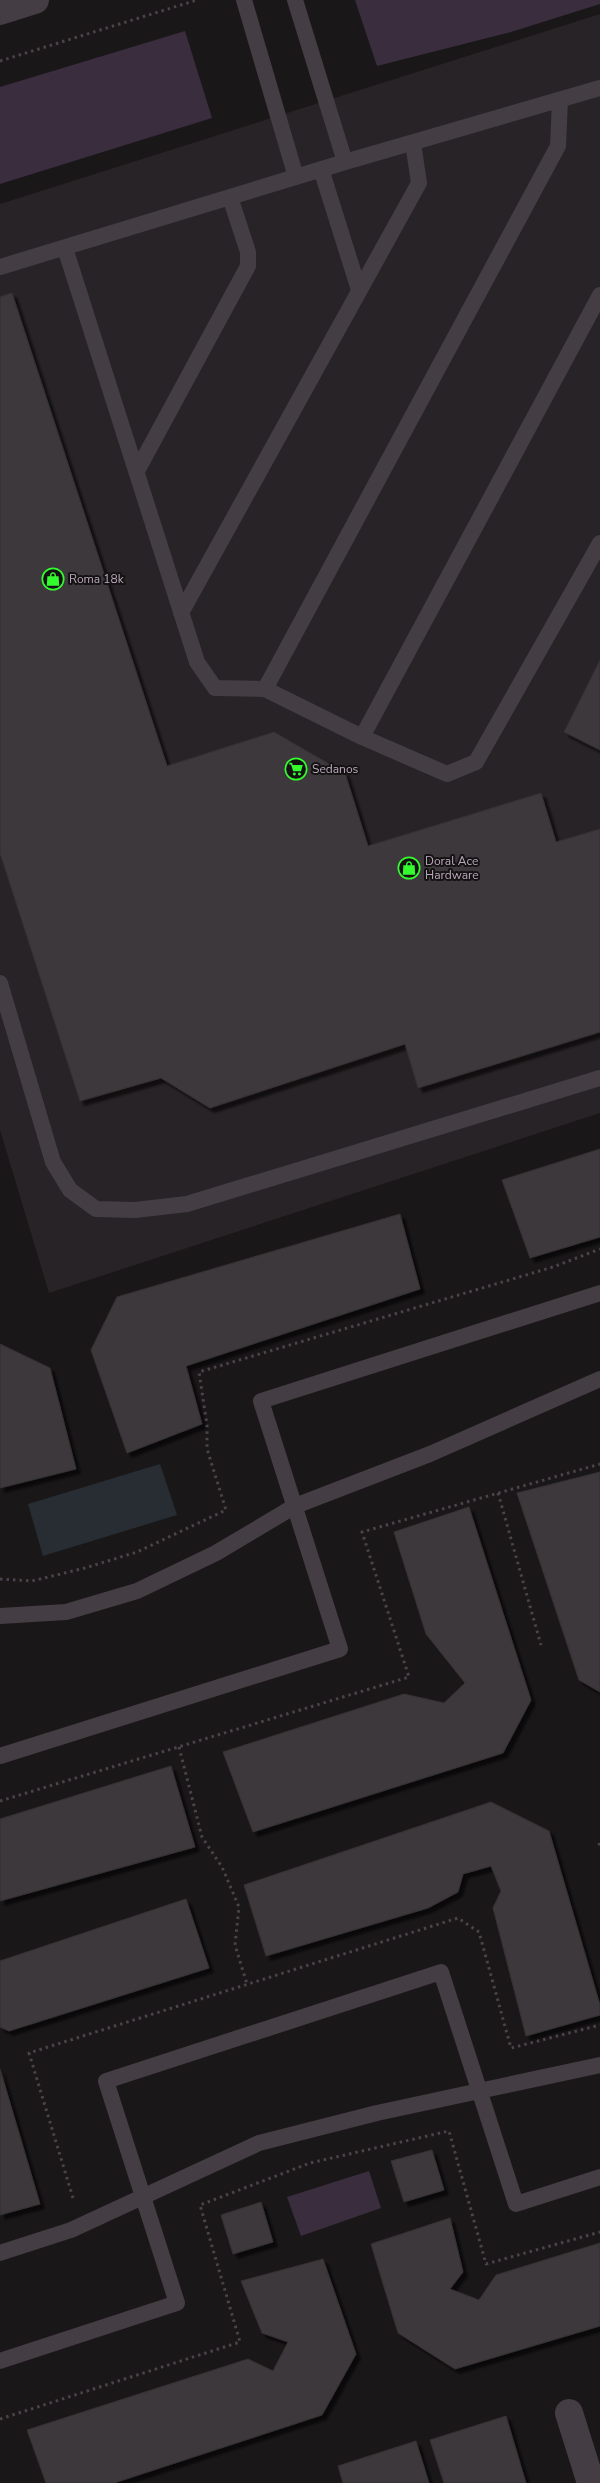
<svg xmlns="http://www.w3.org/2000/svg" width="600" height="2483" font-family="'Nunito Sans',sans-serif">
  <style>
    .built { fill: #272326 }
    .green { fill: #272d32 }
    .water { fill: #3a2d3e }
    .building { fill: #3c373b; stroke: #363134; filter: url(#shadow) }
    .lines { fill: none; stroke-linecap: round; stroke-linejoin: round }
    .path { stroke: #4b424b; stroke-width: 3; stroke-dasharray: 2.5 4; stroke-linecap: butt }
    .service { stroke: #443d43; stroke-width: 16 }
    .minor { stroke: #443d43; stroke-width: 28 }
    .tertiary { stroke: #443d43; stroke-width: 28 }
    .labels { text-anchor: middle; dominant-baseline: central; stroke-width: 4; stroke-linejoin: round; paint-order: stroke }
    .poi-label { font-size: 12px; fill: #baa9ba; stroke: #151214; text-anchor: start }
  </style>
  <defs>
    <filter id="shadow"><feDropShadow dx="4.5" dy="4.5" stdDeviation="1" flood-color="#0009"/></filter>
  </defs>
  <rect width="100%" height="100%" fill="#1a1719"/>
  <!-- built -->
  <path class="built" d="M600,14V1113L49,1293L0,1130V204Z"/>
  <!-- green -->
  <path class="green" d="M160,1464L177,1515L43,1556L28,1504Z"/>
  <!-- water -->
  <path class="water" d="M355,0H600V4L511,32L377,66Z
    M185,31L212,118L0,184V87Z
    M369,2171L381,2208L301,2236L287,2197Z"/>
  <!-- building -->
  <path class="building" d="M12,293L167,766L274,732L345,773L368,846L541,793L556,842L600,829V1032L418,1088L405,1044L210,1108L161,1078L80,1101L0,853V297Z
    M600,660V750L564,732Z
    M600,1149V1237L530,1258L502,1180Z
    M400,1214L420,1289L186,1366L202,1424L127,1453L91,1350L117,1297Z
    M0,1344L50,1368L76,1469L0,1488Z
    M600,1472V1692L579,1680L517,1493Z
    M469,1507L531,1700L503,1753L253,1832L223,1752L404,1694L444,1703L465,1683L426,1634L394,1532Z
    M171,1766L195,1847L0,1901V1819Z
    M491,1802L549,1831L600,2005V2015L526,2036L493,1908L501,1891L491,1866L463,1874L458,1892L428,1908L266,1956L244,1885Z
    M186,1899L209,1968L9,2031L0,2027V1961Z
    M0,2069L40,2204L0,2215Z
    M432,2150L444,2190L404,2202L391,2161Z
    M261,2202L273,2242L233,2254L221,2215Z
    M450,2218L463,2272L450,2289L479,2300L496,2275L600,2243V2326L455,2369L398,2333L371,2244Z
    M323,2259L356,2354L322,2415L114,2483H46L27,2430L248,2359L273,2371L288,2342L262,2333L241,2281Z
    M506,2416L526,2483H444L430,2440Z
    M416,2441L429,2483H343L338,2466Z"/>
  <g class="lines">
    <!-- path -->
    <path class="path" d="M0,61L197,0
      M498,1493L541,1645
      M0,1579L32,1581L85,1568L137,1552L226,1510L207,1449V1425L199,1372L553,1267L600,1249
      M179,1747L202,1837L222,1867L239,1907L235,1945L247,1984
      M0,1801L409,1677L362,1532L600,1464
      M599,1843L600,1847
      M73,2198L29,2053L458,1918L479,1932L511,2048L600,2025
      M0,2419L240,2342L200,2205L310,2163L449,2131L486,2264L600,2232"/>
    <!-- service -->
    <path class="service" d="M244,0L296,177
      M295,0L345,162
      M321,169L359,290
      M65,248L197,662L215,688L265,689L362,737L447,774L476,762L600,543
      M0,267L345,162L600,88
      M137,471L248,266V252L230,197
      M181,613L419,183L413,143
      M265,689L558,146L560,100
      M362,737L600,295
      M0,983L53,1162L70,1190L96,1209L135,1210L187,1204L600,1078
      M0,1616L66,1612L137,1591L216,1553L295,1506L430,1454L600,1379
      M0,1756L340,1649L261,1401L600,1293
      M0,2253L71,2230L259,2143L377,2113L600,2065
      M0,2361L177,2303L106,2081L441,1972L516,2204L600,2177"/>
    <!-- minor -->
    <path class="minor" d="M569,2413L591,2483"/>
    <!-- tertiary -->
    <path class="tertiary" d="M0,11L35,0"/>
  </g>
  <!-- icons -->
  <defs>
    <g id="shop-ring" transform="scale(1.125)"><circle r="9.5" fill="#151214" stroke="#33fb2e" stroke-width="1.5"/><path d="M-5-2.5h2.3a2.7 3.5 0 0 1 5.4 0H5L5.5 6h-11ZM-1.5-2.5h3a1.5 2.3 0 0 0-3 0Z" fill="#33fb2e"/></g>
    <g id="supermarket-ring" transform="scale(1.125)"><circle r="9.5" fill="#151214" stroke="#33fb2e" stroke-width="1.5"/><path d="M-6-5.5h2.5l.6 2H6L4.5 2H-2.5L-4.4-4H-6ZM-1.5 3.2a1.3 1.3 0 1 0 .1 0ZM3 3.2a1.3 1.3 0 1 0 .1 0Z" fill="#33fb2e"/></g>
  </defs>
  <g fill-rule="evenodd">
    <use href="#shop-ring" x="53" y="579"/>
    <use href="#supermarket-ring" x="296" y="769"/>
    <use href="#shop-ring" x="409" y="868"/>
  </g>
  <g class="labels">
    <!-- poi labels -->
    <g class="poi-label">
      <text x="69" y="579">Roma 18k</text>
      <text x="312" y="769">Sedanos</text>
      <text x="425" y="861">Doral Ace<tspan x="425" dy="14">Hardware</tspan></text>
    </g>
  </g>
</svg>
